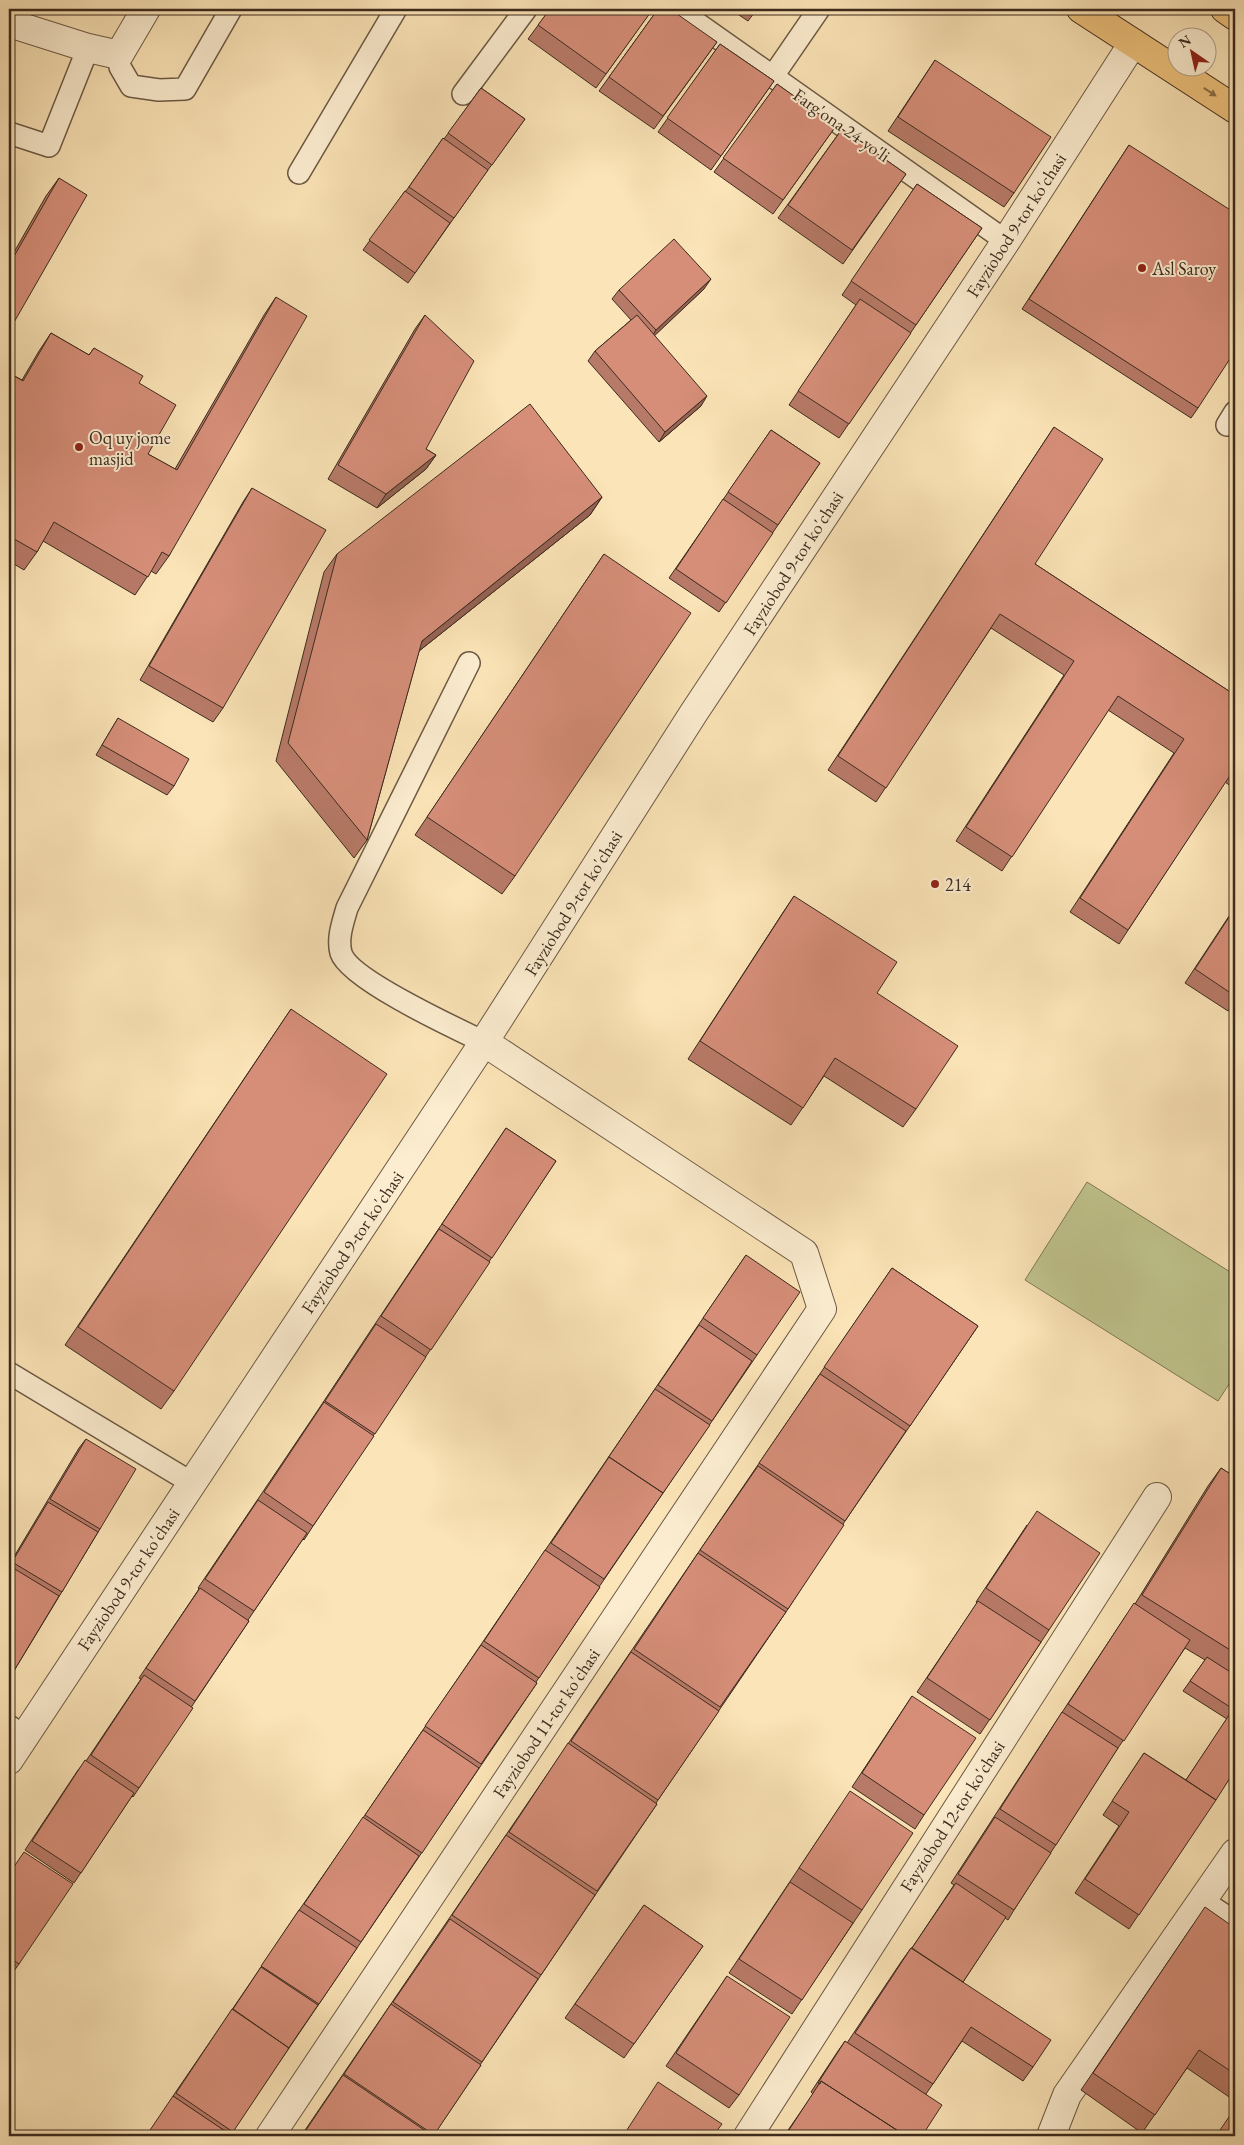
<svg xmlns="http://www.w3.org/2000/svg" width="1244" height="2145" font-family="'EB Garamond',serif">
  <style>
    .green { fill: #c0c48d; stroke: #7e7856 }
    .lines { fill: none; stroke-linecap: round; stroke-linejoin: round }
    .service-casing { stroke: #6c5944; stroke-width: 24 }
    .minor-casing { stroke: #6c5944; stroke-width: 30 }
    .primary-casing { stroke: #3c2b1e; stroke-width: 30 }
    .service { stroke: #fcedd0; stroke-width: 21 }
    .minor { stroke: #fcedd0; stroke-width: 28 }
    .primary { stroke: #eec27c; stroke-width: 28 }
    .wall { fill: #b87a68; stroke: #3c2b1e }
    .shaded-wall { fill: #966355; stroke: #3c2b1e }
    .building { fill: #d68e79; stroke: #3c2b1e }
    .oneway { fill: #8c6f48 }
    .poi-dot { fill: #8f2418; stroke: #fcedd0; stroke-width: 2 }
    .labels { text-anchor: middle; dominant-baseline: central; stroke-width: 4; stroke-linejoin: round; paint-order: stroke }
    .street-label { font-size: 18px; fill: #3c2b1e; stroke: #fcedd0 }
    .poi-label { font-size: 18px; fill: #3c2b1e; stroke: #fcedd0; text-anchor: start }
  </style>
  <rect width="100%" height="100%" fill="#fbe4b7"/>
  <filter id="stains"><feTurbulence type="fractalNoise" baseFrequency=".004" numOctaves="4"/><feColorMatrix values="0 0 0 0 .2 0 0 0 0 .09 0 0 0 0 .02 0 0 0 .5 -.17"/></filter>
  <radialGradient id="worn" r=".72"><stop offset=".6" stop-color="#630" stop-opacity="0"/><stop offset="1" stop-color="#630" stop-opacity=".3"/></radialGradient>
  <!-- green -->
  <path class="green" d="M1087,1182L1235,1275V1375L1218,1401L1025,1280Z"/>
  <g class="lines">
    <!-- service casing -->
    <g class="service-casing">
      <path id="service" d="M677,9L1006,241
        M119,55L120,67L131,86L159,90L185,89L231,9
        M773,76L819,9
        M463,94L526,9
        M9,133L49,146L88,48
        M299,173L396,9
        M1227,425L1235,412
        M469,663L347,908C343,922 337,938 341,953C349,979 457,1029 484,1042
        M9,1373L192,1483
        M9,1726L24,1736
        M1203,1901L1235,1922"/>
    </g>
    <!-- minor casing -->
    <g class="minor-casing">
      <path id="minor" d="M9,23L88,48L119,55L146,9
        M9,1760L484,1042L693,714L1006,241L1133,43
        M270,2136L822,1309L804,1253L484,1042
        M748,2136L1157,1497
        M1051,2136L1067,2095L1235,1853"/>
    </g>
    <!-- primary casing -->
    <g class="primary-casing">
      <path id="primary" d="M1081,9L1235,109
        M1225,9L1235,16"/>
    </g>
    <!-- service -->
    <use href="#service" class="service"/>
    <!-- minor -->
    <use href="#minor" class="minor"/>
    <!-- primary -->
    <use href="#primary" class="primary"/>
  </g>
  <!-- wall -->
  <path class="wall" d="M550,9L649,14L596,88L528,39Z
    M658,9L717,42L654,129L599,91Z
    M730,9H757L748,21Z
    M720,44L774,81L711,170L658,132Z
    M935,60L1014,193L1004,207L888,131Z
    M777,84L836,126L773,214L714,172Z
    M481,88L525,119L485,174L408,283L363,250L405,191H406L443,138L444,139Z
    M842,129L906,174L843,264L778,218Z
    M1129,145L1198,408L1191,418L1022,309Z
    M59,178L9,331V261L46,196Z
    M917,184L982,228L839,438L789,405L856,305L842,295Z
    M704,289L654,335L701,406L659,442L588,361L595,351L631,320L612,299L619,290Z
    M276,297L169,556L156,574L151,571L135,595L43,541L37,552L24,570L9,561V373L22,380L39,351L51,333L89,355L94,348L139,383L148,454L175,469L264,315Z
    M425,315L426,449L436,455L426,469L377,508L328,479L415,329Z
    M1054,427L1035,564L1235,695V789L1225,782L1119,944L1070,912L1174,753L1108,710L1002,871L956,841L1064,675L991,628L876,802L828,770Z
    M771,430L820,463L719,612L669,578Z
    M252,488L223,708L213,722L140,680L243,502Z
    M602,497L590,515L419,651L367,840L354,858L276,761L324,572L337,554Z
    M604,554L515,876L502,894L415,835Z
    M118,718L174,786L167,795L96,755Z
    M794,896L877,993L916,1109L903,1127L824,1076L791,1125L688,1059L782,914Z
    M1235,907V1001L1228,1011L1185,983Z
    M291,1009L174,1391L161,1409L65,1345Z
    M506,1128L556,1161L313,1526L304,1540L303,1539L248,1620L249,1621L192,1706L139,1788L133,1797L132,1796L74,1883L25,1850L78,1770L86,1761L141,1679L139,1678L199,1589L198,1588L318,1410L371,1330Z
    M746,1255L757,1355L599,1587H600L536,1682L537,1683L230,2135L173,2096L255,1976L293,1919L363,1818Z
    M892,1268L978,1326L843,1524L788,1609L656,1803L657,1804L480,2065H481L433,2136H301Z
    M86,1439L100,1529L9,1679V1565L79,1448Z
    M1221,1468L1235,1477V1770L1129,1929L1075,1893L1119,1826L1103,1815L1144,1753L1186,1780L1227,1719L1183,1691L1205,1660L1185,1648L1114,1754L1014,1910L1008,1920L1005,1918L963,1982L1033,2067L1023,2081L962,2041L926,2094L922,2136H784L813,2094L811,2092L838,2051L845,2041L847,2043L901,1962L911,1948H912L954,1885L951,1883L1053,1726L1125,1617L1135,1604L1208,1486Z
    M1027,1525L1049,1630L980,1734L917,1692L977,1603L976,1602Z
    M912,1696L924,1815L915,1829L852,1787Z
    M841,1805L862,1910L792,2014L729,1973Z
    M9,1874L19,1964L9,1978Z
    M644,1905L703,1946L624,2058L565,2018Z
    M1193,1925L1235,1928V2101L1187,2068L1142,2133L1081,2090Z
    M727,1976L739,2095L729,2108L666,2066Z"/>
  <!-- shaded-wall -->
  <path class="shaded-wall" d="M711,279L704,289L650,340L656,330Z
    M707,396L701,406L659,442L665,432Z
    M436,455L426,469L377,508L386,494Z
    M602,497L590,515L409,659L422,641Z"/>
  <!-- building -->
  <path class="building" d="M550,9H653L606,74L538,25Z
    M658,9H670L717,42L663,116L609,77Z
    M720,44L774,81L721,156L667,118Z
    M935,60L1051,137L1014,193L898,117Z
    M777,84L836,126L783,200L723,158Z
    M481,88L525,119L492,165L448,133Z
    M842,129L906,174L852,250L788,205Z
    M443,138L488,170L454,218L409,187Z
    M1129,145L1235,213V351L1198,408L1029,299Z
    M59,178L87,195L9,331V265Z
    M917,184L982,228L916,325L851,281Z
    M405,191L450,223L415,273L369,240Z
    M674,239L711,279L656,330L619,290Z
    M276,297L307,316L169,556L162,552L148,577L54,522L37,552L9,536V511L15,500L9,497V373L23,381L51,333L89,355L94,348L143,376L139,383L176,405L148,454L177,470Z
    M860,299L911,333L849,424L798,391Z
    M425,315L474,361L426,449L436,455L386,494L338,465Z
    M637,315L707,396L665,432L595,351Z
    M530,404L602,497L422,641L367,840L288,743L337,554Z
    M1054,427L1103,459L1035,564L1235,695V768L1128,930L1080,898L1184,739L1118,696L1012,857L966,827L1074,661L1000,614L886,788L838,756Z
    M771,430L820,463L778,525L728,492Z
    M252,488L326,530L223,708L149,666Z
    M723,499L773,533L726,603L676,569Z
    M604,554L691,613L515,876L427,817Z
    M118,718L189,759L174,786L102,745Z
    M794,896L897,962L877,993L958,1046L916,1109L835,1058L803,1108L700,1041Z
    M1235,908V996L1195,969Z
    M291,1009L387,1074L174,1391L78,1327Z
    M506,1128L556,1161L492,1258L442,1224Z
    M439,1229L490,1262L431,1350L381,1316Z
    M746,1255L800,1292L757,1355L703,1318Z
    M892,1268L978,1326L910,1426L824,1367Z
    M376,1324L426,1357L375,1434L325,1401Z
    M699,1325L752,1361L712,1421L658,1385Z
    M820,1374L906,1431L845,1521L759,1463Z
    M655,1389L710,1425L663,1493L609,1457L608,1458Z
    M324,1402L374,1436L313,1526L264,1492Z
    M86,1439L136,1469L100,1529L50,1499Z
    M609,1457L663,1493L604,1579L551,1543Z
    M758,1466L844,1525L788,1609L700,1550Z
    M1221,1468L1235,1477V1653L1142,1595Z
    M258,1500L307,1533L254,1611L205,1579Z
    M48,1502L98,1532L62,1592L12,1562Z
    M1037,1511L1100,1553L1049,1630L986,1588Z
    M545,1550L600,1587L539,1678L484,1641Z
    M698,1553L786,1612L720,1707L634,1649Z
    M10,1566L59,1596L9,1679V1568Z
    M200,1588L249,1621L195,1701L146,1668Z
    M978,1601L1041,1642L990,1720L927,1678Z
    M1134,1603L1190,1640L1124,1741L1068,1704Z
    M481,1645L537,1683L481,1764L425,1726Z
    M631,1652L719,1711L658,1800L571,1741Z
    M1207,1657L1235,1675V1770L1216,1800L1186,1780L1233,1709L1190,1681Z
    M144,1675L193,1708L139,1788L91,1755Z
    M912,1696L976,1738L924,1815L862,1773Z
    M1062,1712L1118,1748L1056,1845L1000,1809Z
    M423,1730L479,1768L422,1853L365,1815Z
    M568,1743L657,1804L597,1891L509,1832Z
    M1144,1753L1216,1800L1139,1915L1085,1879L1129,1812L1112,1801Z
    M85,1760L134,1793L81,1873L32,1841Z
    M850,1791L913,1833L862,1910L799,1868Z
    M363,1817L419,1856L361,1942L304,1904Z
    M995,1817L1051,1853L1014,1910L958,1874Z
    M506,1835L595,1895L541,1975L452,1915Z
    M24,1852L73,1884L19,1964L9,1957V1874Z
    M790,1882L853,1923L802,2000L739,1959Z
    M956,1883L1006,1917L963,1982L912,1948Z
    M644,1905L703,1946L634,2044L575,2004Z
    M1205,1907L1235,1928V2074L1199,2050L1155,2115L1093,2073Z
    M299,1910L357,1948L319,2004L261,1966Z
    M450,1919L538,1979L482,2062L393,2002Z
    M911,1948L1051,2040L1033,2067L971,2027L933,2084L855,2033Z
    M9,1966L14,1969L9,1978Z
    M261,1967L318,2005L288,2049L289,2048L233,2009Z
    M727,1976L790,2017L739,2095L676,2053Z
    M391,2004L481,2065L434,2135L344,2074Z
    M232,2009L289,2048L233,2132L176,2093Z
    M845,2041L942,2105L922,2136H906L821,2081L820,2084L818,2083Z
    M343,2075L433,2136H308L304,2133Z
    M821,2081L906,2136H785Z
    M658,2082L722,2124L713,2136H623Z
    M173,2096L231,2135L230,2136H146Z
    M1235,2108V2136H1216Z"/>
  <!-- one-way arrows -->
  <defs><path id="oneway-solid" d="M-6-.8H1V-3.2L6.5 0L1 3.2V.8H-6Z" transform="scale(1.25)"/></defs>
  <use class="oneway" href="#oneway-solid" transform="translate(1210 92) rotate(33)"/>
  <!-- markers -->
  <g class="poi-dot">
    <circle cx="1142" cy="268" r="5"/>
    <circle cx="79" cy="447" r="5"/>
    <circle cx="935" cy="884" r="5"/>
  </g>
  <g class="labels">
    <!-- street labels -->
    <g class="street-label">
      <text transform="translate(842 125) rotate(35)">Farg'ona 24-yo'li</text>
      <text transform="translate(1016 225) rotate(-57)">Fayziobod 9-tor ko'chasi</text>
      <text transform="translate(793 563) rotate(-57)">Fayziobod 9-tor ko'chasi</text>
      <text transform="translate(573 903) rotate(-58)">Fayziobod 9-tor ko'chasi</text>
      <text transform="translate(352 1242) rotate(-56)">Fayziobod 9-tor ko'chasi</text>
      <text transform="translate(128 1579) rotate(-56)">Fayziobod 9-tor ko'chasi</text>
      <text transform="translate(546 1723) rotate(-56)">Fayziobod 11-tor ko'chasi</text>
      <text transform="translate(952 1816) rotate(-57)">Fayziobod 12-tor ko'chasi</text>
    </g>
    <!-- poi labels -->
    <g class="poi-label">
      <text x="1152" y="268">Asl Saroy</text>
      <text x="89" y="437">Oq uy jome<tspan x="89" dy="21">masjid</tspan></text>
      <text x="945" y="884">214</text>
    </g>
  </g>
  <!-- margin -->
  <rect width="1244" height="2145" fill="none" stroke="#fbe4b7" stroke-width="30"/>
  <rect x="10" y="10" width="1224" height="2125" fill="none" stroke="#3c2b1e" stroke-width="2.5"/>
  <rect x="15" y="15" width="1214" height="2115" fill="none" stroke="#3c2b1e"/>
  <!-- north arrow -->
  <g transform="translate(1192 52) rotate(326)"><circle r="24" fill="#fcedd0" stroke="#af9f89"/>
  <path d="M0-4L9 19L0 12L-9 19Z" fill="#8f2418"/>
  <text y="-8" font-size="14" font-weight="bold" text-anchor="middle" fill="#3c2b1e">N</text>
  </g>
  <rect width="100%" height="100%" filter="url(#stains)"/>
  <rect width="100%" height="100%" fill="url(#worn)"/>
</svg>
